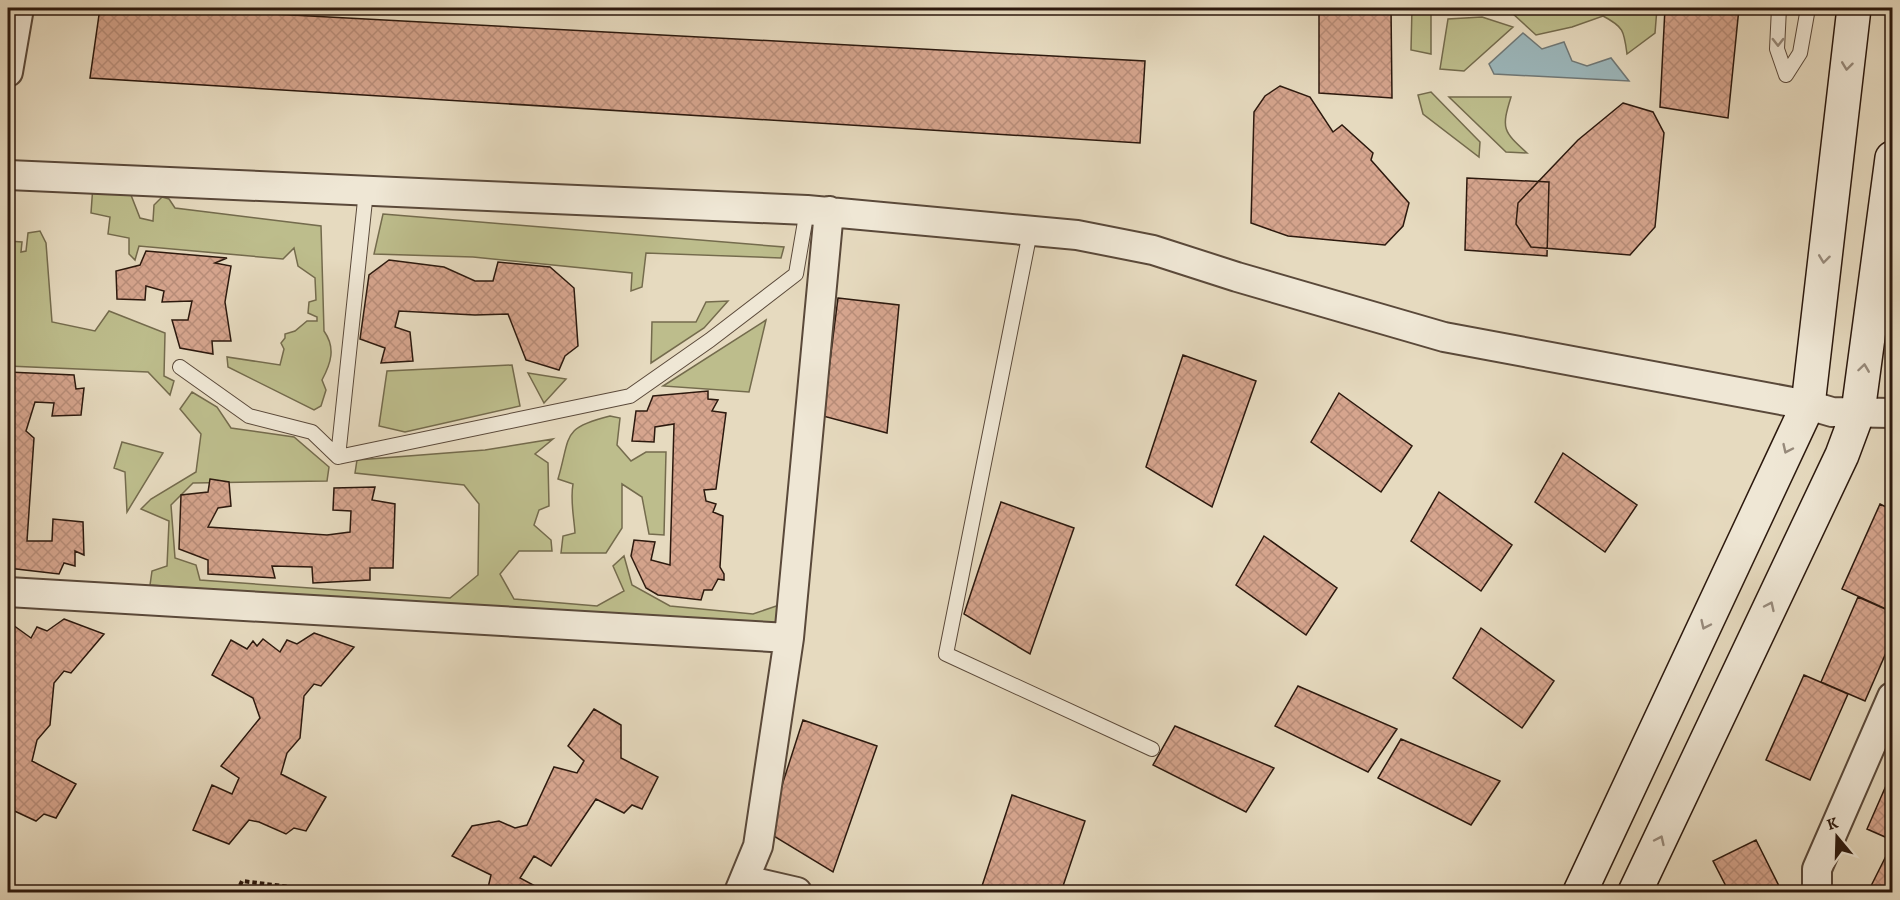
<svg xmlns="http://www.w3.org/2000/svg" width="1900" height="900" font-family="Alegreya,serif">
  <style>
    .green { fill: #bdbd8c; stroke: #746b4d; stroke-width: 1.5 }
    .water { fill: #9cb8bd; stroke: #6f7877; stroke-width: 1.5 }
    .building { fill: url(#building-cross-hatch); stroke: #2c190e; stroke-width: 1.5 }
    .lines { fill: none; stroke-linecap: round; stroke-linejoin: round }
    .lane-casing { stroke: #5a493a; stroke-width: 16 }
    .street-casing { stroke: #5a493a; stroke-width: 32 }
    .secondary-casing { stroke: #2c190e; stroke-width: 36 }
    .path { stroke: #2c190e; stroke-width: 4; stroke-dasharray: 4.5 3; stroke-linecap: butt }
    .lane { stroke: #efe7d5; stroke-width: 14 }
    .street { stroke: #efe7d5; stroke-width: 28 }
    .secondary { stroke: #efe7d5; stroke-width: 33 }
    .oneway { stroke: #978a7b }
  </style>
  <defs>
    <pattern id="building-cross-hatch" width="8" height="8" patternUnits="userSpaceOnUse" patternTransform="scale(1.5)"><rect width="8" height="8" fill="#d6a58e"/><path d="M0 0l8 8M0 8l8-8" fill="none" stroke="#b88d79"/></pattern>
  </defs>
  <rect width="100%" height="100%" fill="#e6dabf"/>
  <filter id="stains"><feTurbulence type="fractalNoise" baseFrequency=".00333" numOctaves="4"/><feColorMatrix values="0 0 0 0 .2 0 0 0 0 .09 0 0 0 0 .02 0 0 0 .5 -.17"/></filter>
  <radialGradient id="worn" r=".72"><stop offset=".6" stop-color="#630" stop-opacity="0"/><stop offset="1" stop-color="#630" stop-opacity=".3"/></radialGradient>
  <!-- green -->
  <path class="green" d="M1412,8H1431V54L1411,50Z
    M1472,8H1657L1655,33L1627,54C1624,31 1624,27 1603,16L1572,27L1536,35L1512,13Z
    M1482,17L1513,27L1464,71L1440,69L1448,19Z
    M1431,92L1480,142L1479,157L1423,114L1418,95Z
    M1449,97H1511C1501,129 1503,131 1527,153L1506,152Z
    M93,185L129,190L140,218L153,221L154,205L162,197L169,199L175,208L321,226L324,331C336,348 331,363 322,380L326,390L321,406L314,410L228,367L227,357L280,365L284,349L281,343L285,338V334L295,331L307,321H317V317L308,313L309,302L316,300L315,278L298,266L294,248L283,259L139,246L135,260L129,254V238L108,234L110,217L91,213Z
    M383,214L784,247L781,258L646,253L642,287L631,291L632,273L473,257L374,254Z
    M40,231L46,243L52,322L95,331L109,311L165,333L164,376L174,381L170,395L148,372L8,366V329H14L13,308L8,304V241L22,242L21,252L26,251L28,233Z
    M728,301L704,328L651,363L652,322H696L706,302Z
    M766,320L749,392L663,386Z
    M512,365L520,406L405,432L379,426L387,371Z
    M528,373L566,379L544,403Z
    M192,392L217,407L231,428L294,437L329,467L327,481L193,483L171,505L175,558L196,565L200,580L450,598L478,575L479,504L464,485L355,473L357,460L485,450L553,439L535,454L548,463L549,506L539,510L534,525L551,540L552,551H519L500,574L514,599L597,606L624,591L613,566L624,556L632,585L670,606L753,614L782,604L779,630L150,585L152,571L167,566L169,521L141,509L151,499L196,472L201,434L180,409Z
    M610,416L620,418L617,445L631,461L646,452H666L664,535L649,534L642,497L622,484V528L606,553H561L563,536L575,533C574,517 570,500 573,484L558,479C571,435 561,428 610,416Z
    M122,442L163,453L127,512L125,472L114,468Z"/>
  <!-- water -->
  <path class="water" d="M1523,33L1542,49L1564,42L1572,61L1587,66L1611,58L1629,81L1494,74L1489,64Z"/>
  <!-- building -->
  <path class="building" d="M100,8H161L1145,61L1140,143L90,78Z
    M1319,8H1391L1392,98L1319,93Z
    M1665,8H1739L1728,118L1660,107Z
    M1280,86L1310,97L1333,132L1342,125L1373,153L1371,160L1409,203L1403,226L1385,245L1288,236L1251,223L1254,112L1265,96Z
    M1623,103L1653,112L1664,133L1655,227L1630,255L1531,247L1516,224L1518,203L1578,140Z
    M1467,178L1549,182L1547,256L1465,250Z
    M146,251L227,258L215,263L231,266L225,302L231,341H212L213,354L180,348L172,320H188L192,301L162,302L164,291L146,286L145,300L117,299L116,271L140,265Z
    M389,260L444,267L475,281H493L498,262L550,267L574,288L578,346L565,356L559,370L526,360L508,314L475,315L399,311L395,327L410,332L413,361L381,363L385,348L360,339L369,275Z
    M838,298L899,305L887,433L823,416Z
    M1183,355L1256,381L1212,507L1146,467Z
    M8,372L74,375L76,389L84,388L81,415L52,416L54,403L35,402L26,431L34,438L27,541H52L53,519L83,522L84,555L75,551V566L64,563L59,574L8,568Z
    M708,391V399L718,400L712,411L726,413L716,489L704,490L706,501L716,504L713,512L723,516L720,567L724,574V580L718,579L712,590H704L701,600L658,595L646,588L631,556L634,540L655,542L651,560L670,565L674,424L655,427L654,442L632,441L636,411H647L653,396Z
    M1339,393L1412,446L1381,492L1311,442Z
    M1563,453L1637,505L1605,552L1535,502Z
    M210,479L229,482L231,506L218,508L208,527L327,535L350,532L351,511L333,510L334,488L375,487L372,500L395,504L393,568H370V580L313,583L312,567L272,566L275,578L208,574V560L179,549L181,495L208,492Z
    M1439,492L1512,545L1481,591L1411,541Z
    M1001,502L1074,528L1030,654L964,614Z
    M1880,504L1892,510V594L1886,609L1842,589Z
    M1264,536L1337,588L1306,635L1236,585Z
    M1858,597L1892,612V639L1865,701L1821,682Z
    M64,619L104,634L71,673L64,671L54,683L50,725L37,740L32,761L76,784L56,818L44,814L36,821L8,808V708L10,704L8,696V633L13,625L31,638L37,627L47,631Z
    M1481,628L1554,681L1522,728L1453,678Z
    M314,633L354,647L321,686L314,684L304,696L300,738L287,753L281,774L326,797L306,831L294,828L286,834L259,822L249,820L229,844L193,830L212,785L232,794L239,778L221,766L260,718L253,698L212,675L231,640L247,649L253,641L257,646L263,639L280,652L287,640L297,644Z
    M1804,675L1848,694L1810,780L1766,760Z
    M1298,686L1397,729L1368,772L1275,726Z
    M594,709L621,725V758L658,777L642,809L632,805L624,813L596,799L551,866L534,856L520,878L537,887L534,892H487L491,875L452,856L472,826L499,821L515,828L527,825L554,767L577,773L584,761L568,746Z
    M803,720L877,746L833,872L767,832Z
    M1175,726L1274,768L1246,812L1153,765Z
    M1401,739L1500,781L1471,825L1378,778Z
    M1892,772V840L1867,829Z
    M1012,795L1085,821L1061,892H980Z
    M1756,840L1782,892H1729L1713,861Z
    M1892,844V892H1868Z"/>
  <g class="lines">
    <!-- lane casing -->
    <g class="lane-casing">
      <path id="lane" d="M1779,8L1777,49L1786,75
        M1786,75L1800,53L1808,8
        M1030,232L946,654L1152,749
        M180,367L249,416L312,432L338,457L630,396L710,340L796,274L807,210
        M338,457L366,191"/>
    </g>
    <!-- street casing -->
    <g class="street-casing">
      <path id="street" d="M8,72L19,8
        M8,175L807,210L1077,235L1153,250L1237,277L1444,337L1808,405L1832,412L1892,413
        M8,592L789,638
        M754,882L797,892
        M739,892L758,846L789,638L829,211
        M1817,892V869L1892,697"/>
    </g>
    <!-- secondary casing -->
    <g class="secondary-casing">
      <path id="secondary" d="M1580,892L1808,405L1854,8
        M1635,892L1842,455L1858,412L1892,158"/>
    </g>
    <!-- path -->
    <path class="path" d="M237,892L242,881L331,892"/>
    <!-- lane -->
    <use href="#lane" class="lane"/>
    <!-- street -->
    <use href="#street" class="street"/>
    <!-- secondary -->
    <use href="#secondary" class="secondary"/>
  </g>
  <!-- one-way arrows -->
  <defs><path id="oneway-chevron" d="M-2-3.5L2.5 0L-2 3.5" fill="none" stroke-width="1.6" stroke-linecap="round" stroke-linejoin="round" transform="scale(1.5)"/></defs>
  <g class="oneway">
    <use href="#oneway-chevron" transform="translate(1778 42) rotate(90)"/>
    <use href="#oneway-chevron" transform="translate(1847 66) rotate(97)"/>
    <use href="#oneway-chevron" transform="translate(1824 259) rotate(97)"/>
    <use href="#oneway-chevron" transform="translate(1864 368) rotate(-82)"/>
    <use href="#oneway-chevron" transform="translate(1787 449) rotate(115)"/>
    <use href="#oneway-chevron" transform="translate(1770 606) rotate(-65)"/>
    <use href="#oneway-chevron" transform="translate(1705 625) rotate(115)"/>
    <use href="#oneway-chevron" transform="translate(1660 840) rotate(-65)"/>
  </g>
  <!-- margin -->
  <rect width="1900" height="900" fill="none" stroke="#e6dabf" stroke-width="30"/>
  <rect x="9" y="9" width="1882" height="882" fill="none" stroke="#2c190e" stroke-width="3"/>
  <rect x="15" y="15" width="1870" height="870" fill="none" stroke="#2c190e" stroke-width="1.5"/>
  <!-- north arrow -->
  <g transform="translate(1837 837) rotate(341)" stroke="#efe7d5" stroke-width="4.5" paint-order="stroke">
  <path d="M0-4.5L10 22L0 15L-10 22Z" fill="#2c190e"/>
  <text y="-9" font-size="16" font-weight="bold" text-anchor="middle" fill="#2c190e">K</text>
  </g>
  <rect width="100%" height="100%" filter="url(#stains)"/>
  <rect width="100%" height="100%" fill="url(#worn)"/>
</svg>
